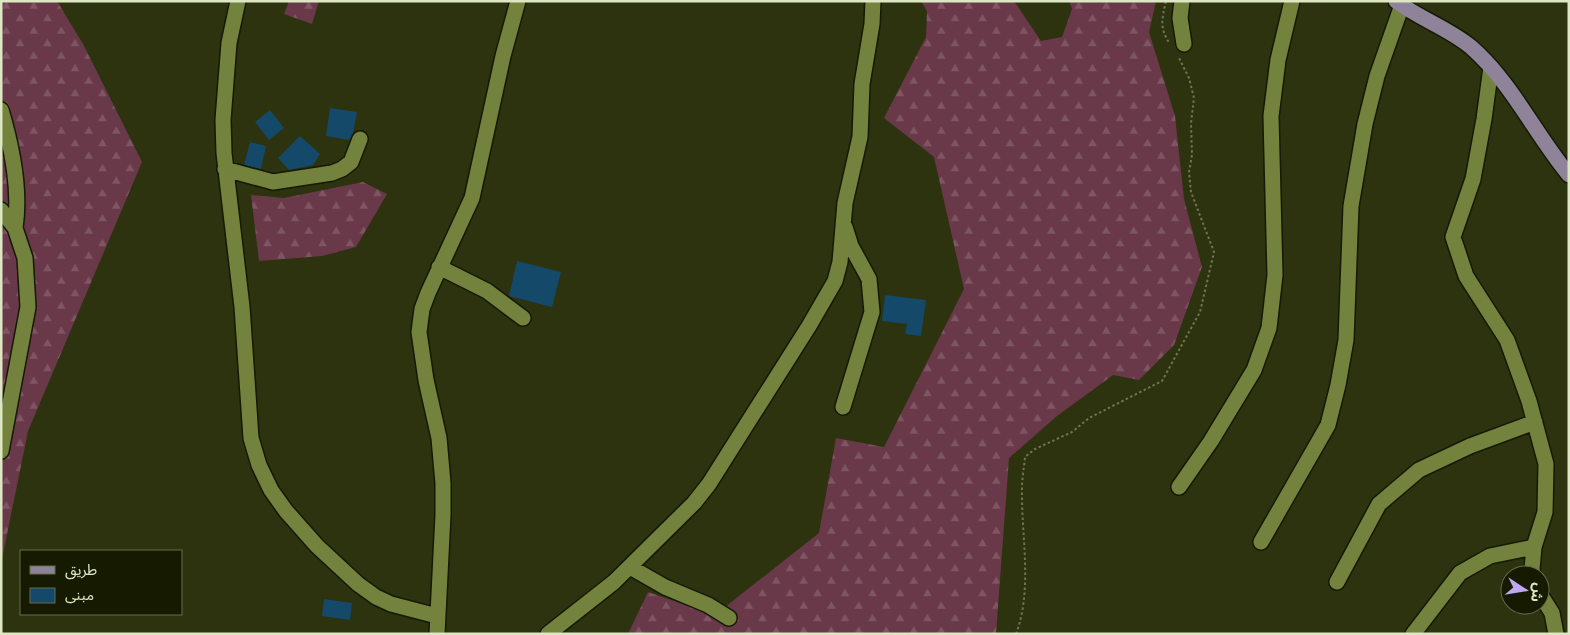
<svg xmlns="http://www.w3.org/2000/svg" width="1570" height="635" font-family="Signika,'Noto Sans Arabic',sans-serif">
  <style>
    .forest { fill: url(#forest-firs) }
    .building { fill: #144969 }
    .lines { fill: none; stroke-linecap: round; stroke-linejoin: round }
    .minor-casing { stroke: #151905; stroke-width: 18 }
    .major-casing { stroke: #151905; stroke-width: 18 }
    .path { stroke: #6d7551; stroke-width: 2; stroke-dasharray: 2.5 2.5; stroke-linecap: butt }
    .minor { stroke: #73823d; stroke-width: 15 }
    .major { stroke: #8e8398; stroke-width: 15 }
  </style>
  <defs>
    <pattern id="forest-firs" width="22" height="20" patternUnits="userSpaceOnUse" patternTransform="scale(1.25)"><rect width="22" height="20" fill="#693849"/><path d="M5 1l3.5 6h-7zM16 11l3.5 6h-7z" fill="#7e5562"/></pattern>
  </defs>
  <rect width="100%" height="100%" fill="#2c330e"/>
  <!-- forest -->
  <path class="forest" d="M1,1H57L83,44L142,162L28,431L1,564Z
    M289,1H319L312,24L284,14Z
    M921,1H1014L1041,41L1062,37L1072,9L1069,1H1156L1149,32L1175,116L1184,199L1202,267L1174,345L1139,380L1113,375L1057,416L1009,458L996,634H628L648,592L715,615L819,533L836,438L884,447L964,289L934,157L884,118L926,37L927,11Z
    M363,182L387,194L356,247L322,256L259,261L251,195L284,198Z"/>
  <!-- building -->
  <path class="building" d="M330,108L357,112L353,133L349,140L326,136Z
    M270,110L284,128L269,140L255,122Z
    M300,136L320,154L313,165L289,170L278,158Z
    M250,142L266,146L261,169L244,165Z
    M517,261L561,272L552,307L509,296Z
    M885,295L926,300L921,336L905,334L907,324L882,321Z
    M324,599L352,603L350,620L322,616Z"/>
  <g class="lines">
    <!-- minor casing -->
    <g class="minor-casing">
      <path id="minor" d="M238,1L229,43L223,120L224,153L242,307L251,438L259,465L271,490L286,511L317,546L358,584L376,597L391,604L437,616
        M1182,1L1180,18L1184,44
        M1491,67L1484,119L1473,179L1453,237L1466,276L1507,340L1529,401L1546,464L1545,512L1534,547L1532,569L1533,575
        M1,110C12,147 21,189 15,228
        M225,169L273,182L332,173L342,169L351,162L360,139
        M1,210L15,228L25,258L28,307L1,451
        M439,267L487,291L523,318
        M843,407L872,312L869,279L851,246L845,227
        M1179,487L1211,441L1254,370L1269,328L1275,275L1271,116L1278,60L1292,1
        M1261,542L1328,425L1338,385L1346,340L1351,206L1365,124L1377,76L1402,5
        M630,567L665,587L708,605L729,618
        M1337,582L1379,504L1419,470L1470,446L1535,422
        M1540,594L1552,613L1556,634
        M437,634L443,515V483L439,438L426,380L419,332L422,309L428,293L472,198L503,56L518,1
        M548,634L614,582L694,503L709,484L745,427L809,326L835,281L840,262L845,203L860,137L862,84L872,24L873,1
        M1413,634L1460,573L1490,556L1534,547"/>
    </g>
    <!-- major casing -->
    <g class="major-casing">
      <path id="major" d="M1396,1C1420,19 1448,28 1471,47C1512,83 1535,134 1569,175"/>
    </g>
    <!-- path -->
    <path class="path" d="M1166,1C1162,19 1159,28 1170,44
      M1016,634C1033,589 1021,535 1022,488C1022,478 1024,468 1025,457L1035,449L1072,432L1089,418L1162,381L1200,312L1214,252L1191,192L1189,172L1192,155L1191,123L1194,98L1189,78L1178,56"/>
    <!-- minor -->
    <use href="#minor" class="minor"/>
    <!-- major -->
    <use href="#major" class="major"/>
  </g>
  <!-- border -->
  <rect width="1570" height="635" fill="none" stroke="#dee7c4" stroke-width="5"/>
  <!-- legend -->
  <rect x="20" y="550" width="162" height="65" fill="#151a00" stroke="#656c4e"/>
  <rect x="30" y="566" width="25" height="8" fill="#8e8398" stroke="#656c4e"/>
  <text x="65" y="575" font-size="15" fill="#dee7c4">طريق</text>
  <rect x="30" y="588" width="25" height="15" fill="#144969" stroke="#656c4e"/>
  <text x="65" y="600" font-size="15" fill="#dee7c4">مبنى</text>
  <!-- north arrow -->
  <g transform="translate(1525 590) rotate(102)"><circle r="24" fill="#151a00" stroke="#656c4e"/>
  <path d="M0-4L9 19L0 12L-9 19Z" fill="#c1a8f3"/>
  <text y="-8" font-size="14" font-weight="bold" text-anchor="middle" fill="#dee7c4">ش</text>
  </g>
</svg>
